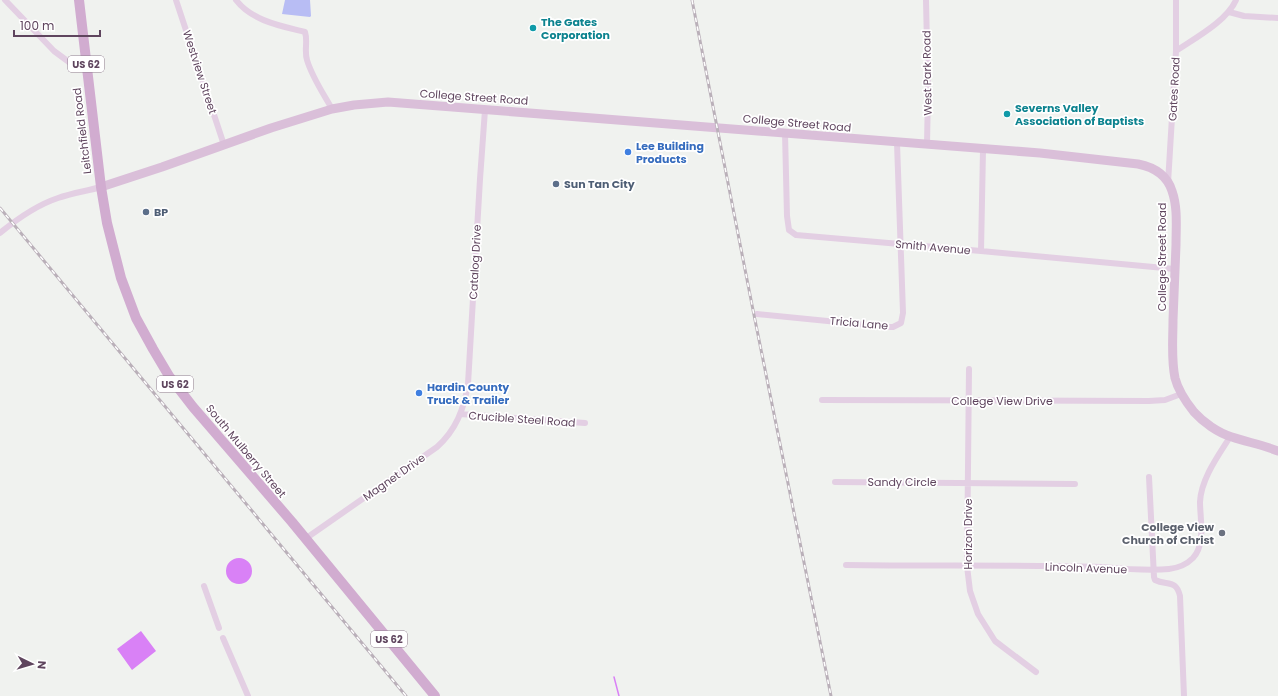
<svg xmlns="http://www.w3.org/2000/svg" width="1278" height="696" font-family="Poppins,sans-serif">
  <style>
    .green { fill: #b8bdf4 }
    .water { fill: #d981f6 }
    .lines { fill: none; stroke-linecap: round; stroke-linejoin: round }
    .stream { stroke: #d981f6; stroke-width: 1.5 }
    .street { stroke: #e3cfe3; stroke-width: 6 }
    .secondary { stroke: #dabfd9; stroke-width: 9 }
    .primary { stroke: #d1acd0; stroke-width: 10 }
    .rail-casing { stroke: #bab0b9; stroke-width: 3 }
    .rail { stroke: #fff; stroke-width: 1.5; stroke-dasharray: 4.5; stroke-linecap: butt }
    .culture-dot { fill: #0f9aa8; stroke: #fff; stroke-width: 1.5 }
    .shop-dot { fill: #3f7fe0; stroke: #fff; stroke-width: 1.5 }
    .service-dot { fill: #5c6f8a; stroke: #fff; stroke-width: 1.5 }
    .worship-dot { fill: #6b7280; stroke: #fff; stroke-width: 1.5 }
    .labels { text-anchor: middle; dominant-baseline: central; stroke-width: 3.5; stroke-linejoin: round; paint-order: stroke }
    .shield { fill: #fff; stroke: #8f7d8e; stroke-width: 1 }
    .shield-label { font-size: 10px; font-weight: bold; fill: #5f455e }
    .culture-label { font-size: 11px; font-weight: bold; fill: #0d838f; stroke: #fff; text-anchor: start }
    .street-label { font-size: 11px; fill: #5f455e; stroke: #fff }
    .shop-label { font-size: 11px; font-weight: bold; fill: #366cbe; stroke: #fff; text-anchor: start }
    .service-label { font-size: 11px; font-weight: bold; fill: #4e5e75; stroke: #fff; text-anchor: start }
    .worship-label { font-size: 11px; font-weight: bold; fill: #5b616d; stroke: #fff; text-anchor: end }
  </style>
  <rect width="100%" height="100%" fill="#f0f2ef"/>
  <!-- green -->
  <path class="green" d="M285,0H310L311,16L310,17L282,14Z"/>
  <!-- water -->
  <path class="water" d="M226 571a13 13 0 1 1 26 0a13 13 0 1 1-26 0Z
    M141,631L156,651L132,670L117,649Z"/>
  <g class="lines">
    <!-- stream -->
    <path class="stream" d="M614,677L619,696"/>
    <!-- street -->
    <path class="street" d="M5,0L54,51L77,68H87
      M176,0L224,145
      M236,0C252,21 281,26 305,32C308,41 304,51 307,60C312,77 323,93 332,109
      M926,0L928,91L927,145
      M1176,0V51
      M1229,12L1244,16L1278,18
      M785,133L787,216L789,230L796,235L981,251L1175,269
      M1168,183L1176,51C1195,38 1227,21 1236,0
      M0,233C17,219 37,205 58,198C72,193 87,191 101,187
      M981,251L983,150
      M757,314L888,327H893L901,323L903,313L897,143
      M969,369L967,566L970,591L978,614L995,641L1036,672
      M822,400L1149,401L1165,400L1181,394
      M460,414L585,423
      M1149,477L1154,577L1155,580C1167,586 1176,579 1180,596L1184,696
      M835,482L1075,484
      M305,539L437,447C456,430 464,409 468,384L480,179L485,110
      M846,565C916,566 987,565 1057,566C1072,567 1087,566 1102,567C1125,569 1147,571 1169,569C1178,568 1187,564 1193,558C1206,544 1200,519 1200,502C1201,479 1218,456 1230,437
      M204,586L219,628
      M223,638L248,696"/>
    <!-- secondary -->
    <path class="secondary" d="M101,187L162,167L271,128L332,109L354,105L388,102L1040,153L1138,164C1153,167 1167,175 1172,191C1178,208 1176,227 1176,245C1175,270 1174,295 1173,320C1173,339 1171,359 1175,378C1178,390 1186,402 1194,412C1203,422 1218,433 1232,437C1247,442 1263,445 1278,451"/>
    <!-- primary -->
    <path class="primary" d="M79,0L101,187L107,223L121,278L136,318L153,349L169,376L193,407L292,522L435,696"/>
    <!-- rail casing -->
    <g class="rail-casing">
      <path id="rail" d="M692,0L754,315L831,696
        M0,208L406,696"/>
    </g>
    <!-- rail -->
    <use href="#rail" class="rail"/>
  </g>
  <!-- markers -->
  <g class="culture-dot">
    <circle cx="533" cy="28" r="4"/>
    <circle cx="1007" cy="114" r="4"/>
  </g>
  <g class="shop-dot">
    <circle cx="628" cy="152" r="4"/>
    <circle cx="419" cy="393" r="4"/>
  </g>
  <g class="service-dot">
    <circle cx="556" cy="184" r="4"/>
    <circle cx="146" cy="212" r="4"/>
  </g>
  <circle class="worship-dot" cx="1222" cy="533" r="4"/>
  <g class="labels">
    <!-- shield labels -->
    <g class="shield">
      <rect x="68" y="56" width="36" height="16" rx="3"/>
      <rect x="157" y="376" width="36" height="16" rx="3"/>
      <rect x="371" y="631" width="36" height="16" rx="3"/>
    </g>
    <g class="shield-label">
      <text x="86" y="64">US 62</text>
      <text x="175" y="384">US 62</text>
      <text x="389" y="639">US 62</text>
    </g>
    <!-- culture labels -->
    <g class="culture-label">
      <text x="541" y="22">The Gates<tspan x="541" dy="13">Corporation</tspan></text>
      <text x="1015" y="108">Severns Valley<tspan x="1015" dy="13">Association of Baptists</tspan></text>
    </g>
    <!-- street labels -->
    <g class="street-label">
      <text transform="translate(200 72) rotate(72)">Westview Street</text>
      <text transform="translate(927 73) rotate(-91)">West Park Road</text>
      <text transform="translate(1174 89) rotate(-87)">Gates Road</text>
      <text transform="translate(474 97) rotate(4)">College Street Road</text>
      <text transform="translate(797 123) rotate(5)">College Street Road</text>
      <text transform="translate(82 131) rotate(-97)">Leitchfield Road</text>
      <text transform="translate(933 247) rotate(5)">Smith Avenue</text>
      <text transform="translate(1162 257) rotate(-90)">College Street Road</text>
      <text transform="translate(475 262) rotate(-87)">Catalog Drive</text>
      <text transform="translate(859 323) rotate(5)">Tricia Lane</text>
      <text x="1002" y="401">College View Drive</text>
      <text transform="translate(522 419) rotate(4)">Crucible Steel Road</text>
      <text transform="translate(246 451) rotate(50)">South Mulberry Street</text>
      <text transform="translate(394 477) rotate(-35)">Magnet Drive</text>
      <text x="902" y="482">Sandy Circle</text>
      <text transform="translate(968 534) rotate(-90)">Horizon Drive</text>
      <text transform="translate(1086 568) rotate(2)">Lincoln Avenue</text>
    </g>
    <!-- shop labels -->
    <g class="shop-label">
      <text x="636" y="146">Lee Building<tspan x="636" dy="13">Products</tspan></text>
      <text x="427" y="387">Hardin County<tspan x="427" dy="13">Truck &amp; Trailer</tspan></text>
    </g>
    <!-- service labels -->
    <g class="service-label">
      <text x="564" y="184">Sun Tan City</text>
      <text x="154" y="212">BP</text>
    </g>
    <!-- worship labels -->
    <g class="worship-label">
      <text x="1214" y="527">College View<tspan x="1214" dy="13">Church of Christ</tspan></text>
    </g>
  </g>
  <!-- north arrow -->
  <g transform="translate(32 664) rotate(95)" stroke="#ffffff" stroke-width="3" paint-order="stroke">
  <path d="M0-3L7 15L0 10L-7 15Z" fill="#5f455e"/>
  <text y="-6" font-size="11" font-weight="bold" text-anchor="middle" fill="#5f455e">N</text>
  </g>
  <!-- scale -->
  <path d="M14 30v6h86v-6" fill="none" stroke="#5f455e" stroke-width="2"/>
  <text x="20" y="30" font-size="12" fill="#5f455e" stroke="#ffffff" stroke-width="3" paint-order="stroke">100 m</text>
</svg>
